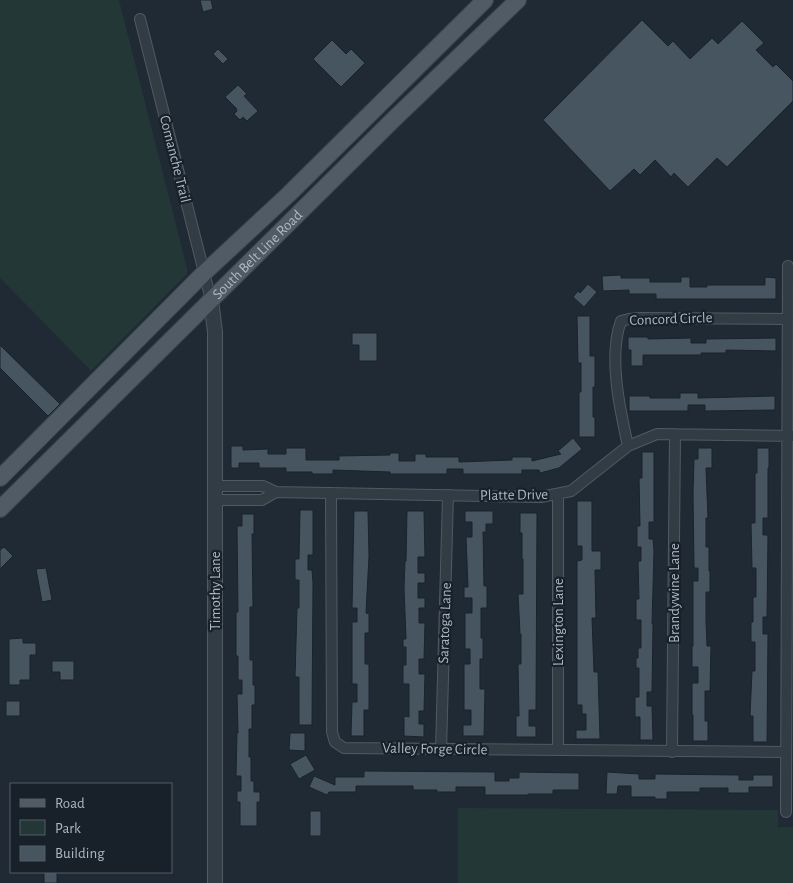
<svg xmlns="http://www.w3.org/2000/svg" width="793" height="883" font-family="'Alegreya Sans',sans-serif">
  <style>
    .green { fill: #223736 }
    .building { fill: #475560; stroke: #1a232b }
    .lines { fill: none; stroke-linecap: round; stroke-linejoin: round }
    .minor-casing { stroke: #505a63; stroke-width: 12 }
    .tertiary-casing { stroke: #505a63; stroke-width: 16 }
    .primary-casing { stroke: #3c454e; stroke-width: 18 }
    .minor { stroke: #323c45; stroke-width: 10 }
    .tertiary { stroke: #323c45; stroke-width: 14 }
    .primary { stroke: #505b65; stroke-width: 16 }
    .labels { text-anchor: middle; dominant-baseline: central; stroke-width: 4.5; stroke-linejoin: round; paint-order: stroke }
    .street-label { font-size: 15px; fill: #acb7c2; stroke: #182129 }
  </style>
  <rect width="100%" height="100%" fill="#1f2a34"/>
  <!-- green -->
  <path class="green" d="M0,0H119L187,268V274L91,371L0,278Z
    M458,808L778,810V827H793V883H458Z"/>
  <!-- building -->
  <path class="building" d="M200,0H211L213,9L203,12Z
    M642,20L668,46L673,41L690,59L712,38L718,44L742,21L764,43L756,50L773,67L776,64L793,81V101L727,167L717,158L688,187L674,173L671,177L655,160L640,175L634,169L610,191L543,120Z
    M332,40L346,54L351,49L365,63L341,87L313,59Z
    M218,49L228,59L223,64L213,54Z
    M238,85L247,94L244,96L258,111L247,121L243,117L240,120L234,114L237,111L236,108L225,97Z
    M621,275V278H650V282H681V277H690V287H707V285H765V277L776,278V299H656V294H629V290L603,291L602,276Z
    M588,284L597,292L584,307L573,297L578,291L580,293Z
    M577,316H590V356H595V387H593V417H595V437H579V392H581V363H578Z
    M352,333H377V361H359V345H352Z
    M628,337H648V339L691,338V343H706V339L776,338V351L726,350V353H701V355H643V366H631V350H628Z
    M0,345L60,404L48,416L0,368Z
    M680,393H698V398L775,396V410L705,411V405H688V411H629V396H650V398H680Z
    M573,438L582,449L559,468L540,473L539,470H522V474H463V469H447V474H390V472L333,470V474H312V472H286V468H259V463H239V468H231V446H243V450L268,449V454H286V448H306V460H339V456L390,455V453H399V461H415V454H426V457H459V462L512,460V457H532V461L561,454L558,451Z
    M698,448H712V468H706L708,518H706V547H709V571H710V592H706V621L707,646H711L710,691H705V721H708V741H693V715H692V683H698V667H692V646H693V581H698V568H694L693,493L694,459H698Z
    M757,448H769V468H768V518H763V535H768L767,617H763V634H768L767,742H753V716H750L752,671H755V642H751V622H753V597H756V568H752L751,523H755V473H757Z
    M642,452H654V522H649V539H653L654,551L652,624H653L652,692H647V706H652L653,740H640V717H635V697H639V668H636V658H638V648H641V620H636V599H639L638,561H641V547H637V526H640L639,478H642Z
    M577,501H592V551H601V570H595L596,618H592L594,672H598L600,739H576V730H586V714H582V705H577V561L582,560V546H577Z
    M300,510H313V555H308V570H312L313,583L312,725H299V677H295L297,608H299V580H295V559H299Z
    M354,511H368L369,556L366,613L369,614V633H365V664H369V710H364V736H351L352,702H357V684H352V622H357V608H352Z
    M407,511H424L425,557H418V573H425V583H418V598H425V608H419V623H425L424,659H419V674H425L424,711H419V724H424V737L404,736V716L409,717V684H403V665H406V647H403V639H406L404,588L405,561H406Z
    M465,511H493V524H486V532H483L484,586H487V608H481V638H483V659H480V689H485L484,736H463V725H471V710H464V664H470V649H465V613H472V598H464V587H468L466,537H472V522H465Z
    M520,513H537L536,710H529V726H536V737H516V716H519L518,664H521V634H520L518,594H523V559H522V533H520Z
    M242,514H254V534H252L253,607H250V660H253V685H255V705H252V729H249V757H251V781H254V792H260V802H257V826H240V802H237V791H241V776H236L237,733H238L237,694H242V680H238V656H236V612H238L237,526H242Z
    M4,547L13,556L0,569V550Z
    M46,568L52,600L42,602L36,569Z
    M23,638V643H36V655H30V680H20V685H9V639Z
    M52,661H74V680H60V672H52Z
    M6,701H20V716H6Z
    M290,733H305V751L289,750Z
    M306,755L315,770L299,779L290,764Z
    M364,771L495,772V781H509V778H519V772L579,773V790H553V794H528V795H485V787H456V792H437V790H413V786H356V792H329L327,795L309,787L314,776L335,785V777H364Z
    M607,772L639,774V779H655V774L739,775V780H753V775H773V787H749V793H728V788H700V792H667V799H655V797H631V786H618L617,794H606Z
    M310,811H321V836H310Z
    M44,872H57V883H44Z"/>
  <g class="lines">
    <!-- minor casing -->
    <g class="minor-casing">
      <path id="minor" d="M140,19L211,300
        M628,446C620,410 608,356 621,321L629,319L641,318L788,319
        M215,486H263L276,492L541,497L571,491L628,446L657,434L793,436
        M331,493L332,732L335,742L344,748L785,752
        M215,500H262L276,492
        M441,750L448,495
        M558,750V494
        M672,752L675,434
        M786,812L788,266"/>
    </g>
    <!-- tertiary casing -->
    <g class="tertiary-casing">
      <path id="tertiary" d="M211,300L215,332V883"/>
    </g>
    <!-- primary casing -->
    <g class="primary-casing">
      <g id="primary">
        <path d="M0,478L204,273L289,194L485,0"/>
        <path id="s1" d="M0,509L394,119L518,0"/>
      </g>
    </g>
    <!-- minor -->
    <use href="#minor" class="minor"/>
    <!-- tertiary -->
    <use href="#tertiary" class="tertiary"/>
    <!-- primary -->
    <use href="#primary" class="primary"/>
  </g>
  <g class="labels">
    <!-- street labels -->
    <g class="street-label">
      <text transform="translate(175 159) rotate(76)">Comanche Trail</text>
      <text stroke="none"><textPath href="#s1" startOffset="362">South Belt Line Road</textPath></text>
      <text transform="translate(671 319) rotate(-2)">Concord Circle</text>
      <text transform="translate(514 495) rotate(-1)">Platte Drive</text>
      <text transform="translate(215 591) rotate(-90)">Timothy Lane</text>
      <text transform="translate(674 593) rotate(-90)">Brandywine Lane</text>
      <text transform="translate(558 622) rotate(-90)">Lexington Lane</text>
      <text transform="translate(445 623) rotate(-88)">Saratoga Lane</text>
      <text transform="translate(435 749) rotate(1)">Valley Forge Circle</text>
    </g>
  </g>
  <!-- legend -->
  <rect x="10" y="783" width="162" height="90" fill="#182129" stroke="#535d66"/>
  <rect x="20" y="799" width="25" height="8" fill="#505b65" stroke="#535d66"/>
  <text x="55" y="808" font-size="15" fill="#acb7c2">Road</text>
  <rect x="20" y="820" width="25" height="15" fill="#223736" stroke="#535d66"/>
  <text x="55" y="833" font-size="15" fill="#acb7c2">Park</text>
  <rect x="20" y="846" width="25" height="15" fill="#475560" stroke="#535d66"/>
  <text x="55" y="858" font-size="15" fill="#acb7c2">Building</text>
</svg>
